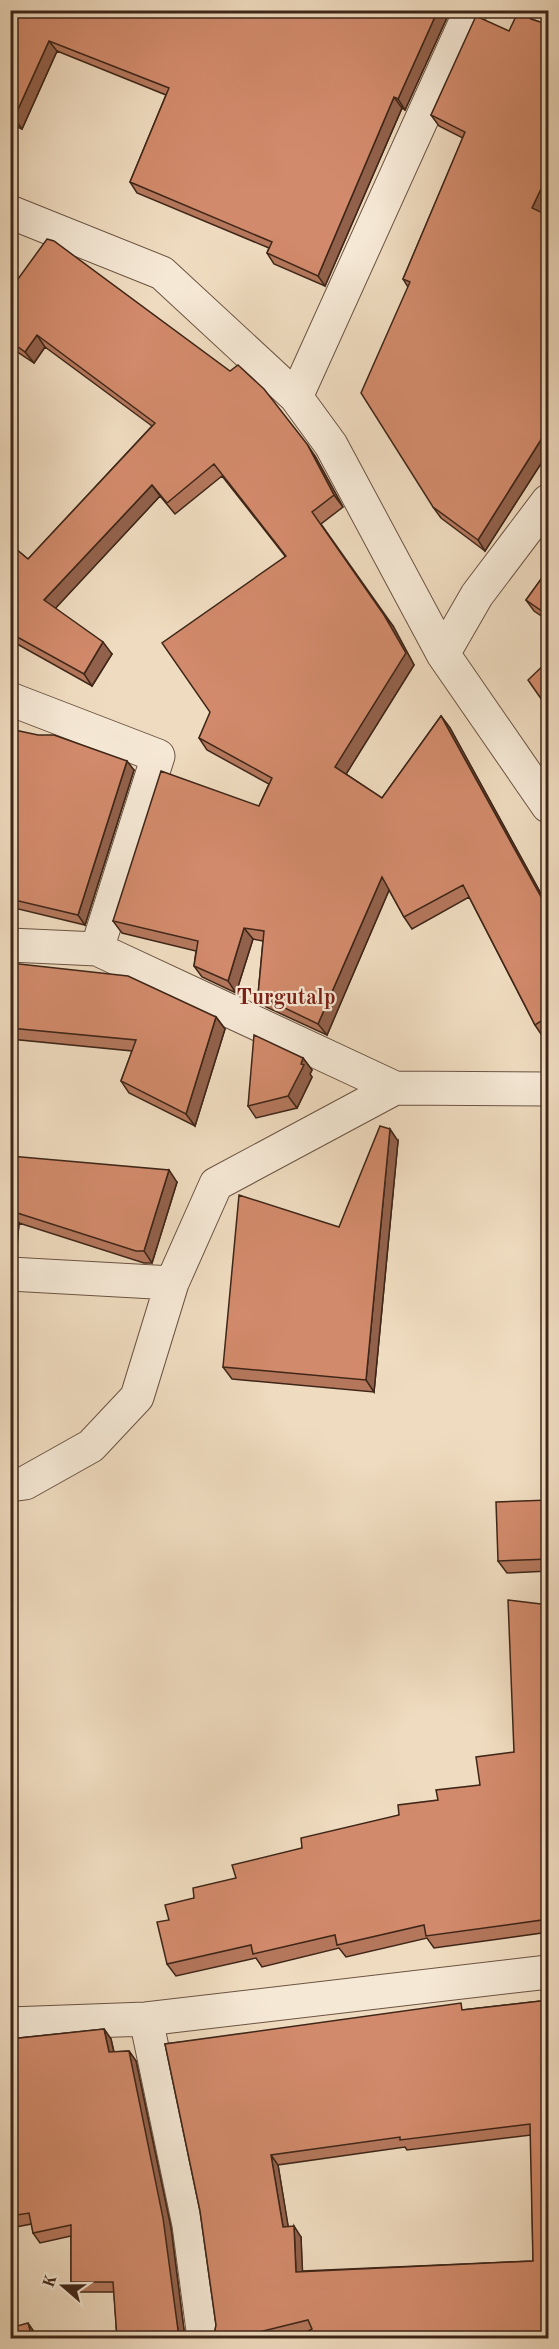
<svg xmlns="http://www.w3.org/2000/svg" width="559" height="2349" font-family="'Old Standard TT',serif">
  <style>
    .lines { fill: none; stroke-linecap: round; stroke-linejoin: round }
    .minor-casing { stroke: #6b5342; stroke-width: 35 }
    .minor { stroke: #f5e8d5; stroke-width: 33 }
    .wall { fill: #b4775c; stroke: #3f2618; stroke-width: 1.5; fill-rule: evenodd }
    .shaded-wall { fill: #92614b; stroke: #3f2618; stroke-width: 1.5 }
    .building { fill: #d18a6b; stroke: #3f2618; stroke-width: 1.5; fill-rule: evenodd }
    .labels { text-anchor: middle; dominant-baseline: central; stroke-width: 4.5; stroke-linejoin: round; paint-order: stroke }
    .district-label { font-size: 22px; font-weight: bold; fill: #7a1f14; stroke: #f5e8d5 }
  </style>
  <rect width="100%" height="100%" fill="#efdbbf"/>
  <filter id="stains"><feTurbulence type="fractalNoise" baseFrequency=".00333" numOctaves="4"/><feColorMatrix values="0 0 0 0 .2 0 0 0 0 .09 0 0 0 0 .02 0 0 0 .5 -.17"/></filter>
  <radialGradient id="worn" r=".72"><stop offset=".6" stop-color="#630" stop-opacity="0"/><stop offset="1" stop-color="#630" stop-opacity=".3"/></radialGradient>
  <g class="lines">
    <!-- minor casing -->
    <g class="minor-casing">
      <path id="minor" d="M541,10L548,14
        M10,212L162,273L296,397L331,445L443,654L548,806
        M296,397L471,10
        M443,654L477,595L548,501
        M10,699L158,756L97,949
        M10,945L97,949L395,1088L548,1089
        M10,1274L172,1283
        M10,1485L25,1483L91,1446L137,1397L172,1283L216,1184L395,1088
        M146,2019L189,2225L204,2338
        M10,2024L146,2019L548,1972"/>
    </g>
    <!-- minor -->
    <use href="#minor" class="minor"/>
  </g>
  <!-- wall -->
  <path class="wall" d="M10,10L450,11L405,110L402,108L325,286L274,264L267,253L269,248L137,193L130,182L166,95L57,51L22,129L10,124Z
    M531,19L540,22L549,21V200L543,213L549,216V451L485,551L441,518L433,507L408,287L403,279L463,138L439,126L431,115L509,31Z
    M10,290L315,456L343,507L321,524L393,626L414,665L346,774L382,798L441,716L450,728L546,903L549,902V1034L543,1037L535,1025L469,897L412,929L404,917L389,890L327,1035L266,1007L258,995L263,941L253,939L236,993L202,977L194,966L196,951L122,933L113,921L259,806L269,784L207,750L199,738L285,556L222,476L175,514L160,496L55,608L112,654L92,686L10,640V544L28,559L152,426L45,347L34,363L10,347Z
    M549,568V621L534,611L526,600Z
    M10,729L134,770L85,925L10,907Z
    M10,963L216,1017L225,1029L195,1126L129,1093L121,1081L132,1051L10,1039Z
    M303,1058L312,1070L310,1074L312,1077L297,1108L256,1118L248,1106Z
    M398,1141L374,1392L232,1379L223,1367L339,1227Z
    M10,1156L177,1182L152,1263H144L19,1223L16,1256H10Z
    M549,1500V1571L507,1573L498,1561Z
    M549,1605V1932L434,1948L427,1938L346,1957L339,1948L262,1967L256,1958L176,1976L167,1964L169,1920L194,1898L302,1848L399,1815L480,1785L514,1752Z
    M549,2000V2338L307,2332L281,2338H212L214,2336L216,2325L200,2211L165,2044ZM531,2135L533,2261L302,2271L301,2237L288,2227L278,2165L405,2147L407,2150Z
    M104,2029L111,2039L114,2052L129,2051L136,2061L171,2228L185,2338H117L114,2292H78L71,2282V2236L40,2243L33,2233L32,2224L10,2228V2039Z"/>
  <!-- shaded-wall -->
  <path class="shaded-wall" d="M438,10L450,11L405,110L398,99Z
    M49,41L57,51L22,129L14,118Z
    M394,97L402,108L325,286L318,276Z
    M549,172V200L540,219L532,208Z
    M37,335L45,347L34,363L25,352Z
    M549,427V451L485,551L478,540Z
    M307,444L315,456L343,507L334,495Z
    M152,485L160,496L52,612L44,600Z
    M384,615L393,626L414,665L343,779L335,767Z
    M103,642L112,654L92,686L84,674Z
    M441,716L450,728L549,908L545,904Z
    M127,761L134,770L85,925L78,915Z
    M382,877L390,888L327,1035L318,1024Z
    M244,928L253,939L236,993L228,981Z
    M216,1017L225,1029L195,1126L186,1114Z
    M303,1058L312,1070L310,1074L312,1077L297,1108L288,1096Z
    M390,1129L398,1141L374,1392L366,1380Z
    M169,1170L177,1182L152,1263L144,1251Z
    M11,1211L19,1223L16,1256L10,1247Z
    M10,1289L13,1293L10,1329Z
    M104,2029L111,2039L116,2062L109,2052Z
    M129,2051L136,2061L171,2228L185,2338H182L178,2330Z
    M271,2155L278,2165L290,2237L283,2227Z
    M294,2226L301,2237L303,2282L296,2272Z
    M28,2323L35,2333L36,2338H32Z"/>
  <!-- building -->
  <path class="building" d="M10,10H438L398,99L394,97L318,276L267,253L272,242L130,182L169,88L49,41L14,118L10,117Z
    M519,10L531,19L540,22L547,20L549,21V172L532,208L549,216V427L478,540L433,507L361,393L410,282L403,279L465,132L431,115L476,16L509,31Z
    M47,239L54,241L230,371L238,365L264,389L307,444L334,495L312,512L384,615L406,653L335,767L382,798L441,716L545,904L549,902V1016L535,1025L463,885L404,917L382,877L318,1024L258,995L264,931L244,928L228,981L194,966L198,941L113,921L161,771L259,806L272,778L199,738L210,712L162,643L286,556L214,464L167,503L152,485L44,600L103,642L84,674L10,633V544L28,559L155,423L37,335L25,352L10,341V290Z
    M549,568V616L526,600Z
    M549,660V710L528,680Z
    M10,729L38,735H54L127,761L78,915L10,899Z
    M10,963L128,976L216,1017L186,1114L121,1081L136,1040L10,1028Z
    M254,1035L303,1058L301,1064L304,1065L288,1096L248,1106Z
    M380,1126L390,1129L366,1380L223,1367L239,1195L339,1227Z
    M10,1156L169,1170L144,1251H136L11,1211L10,1215Z
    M549,1500V1559L498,1561L496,1502Z
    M508,1600L549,1605V1919L426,1936L424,1925L337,1945L335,1935L253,1954L251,1945L167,1964L157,1922L169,1920L165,1905L194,1898L193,1888L236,1878L232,1865L302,1848L301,1838L399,1815L398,1805L438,1800L436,1790L480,1785L476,1757L514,1752Z
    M549,2000V2338H295L312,2329L308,2320L235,2338H212L214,2336L216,2325L200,2211L165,2044L461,2003L462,2010ZM530,2124L533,2261L296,2272L294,2226L283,2227L271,2155L400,2137V2140Z
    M104,2029L109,2052L129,2051L163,2218L178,2330L182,2338H117L113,2282H71V2225L33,2233L29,2213L10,2216V2039Z
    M28,2323L32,2338H10V2328Z"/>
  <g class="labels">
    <!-- district labels -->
    <g class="district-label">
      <text x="286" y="998">Turgutalp</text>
    </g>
  </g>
  <!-- margin -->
  <rect width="559" height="2349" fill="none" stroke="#efdbbf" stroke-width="36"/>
  <rect x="12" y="12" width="535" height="2325" fill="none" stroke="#3f2618" stroke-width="3"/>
  <rect x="18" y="18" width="523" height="2313" fill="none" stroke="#3f2618" stroke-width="1.5"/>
  <!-- north arrow -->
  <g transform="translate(63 2286) rotate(290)" stroke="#f5e8d5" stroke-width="4.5" paint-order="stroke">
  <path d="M0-4.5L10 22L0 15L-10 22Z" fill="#3f2618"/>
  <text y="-9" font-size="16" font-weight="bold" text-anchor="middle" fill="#3f2618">K</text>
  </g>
  <rect width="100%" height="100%" filter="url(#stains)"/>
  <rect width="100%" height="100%" fill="url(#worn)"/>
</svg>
